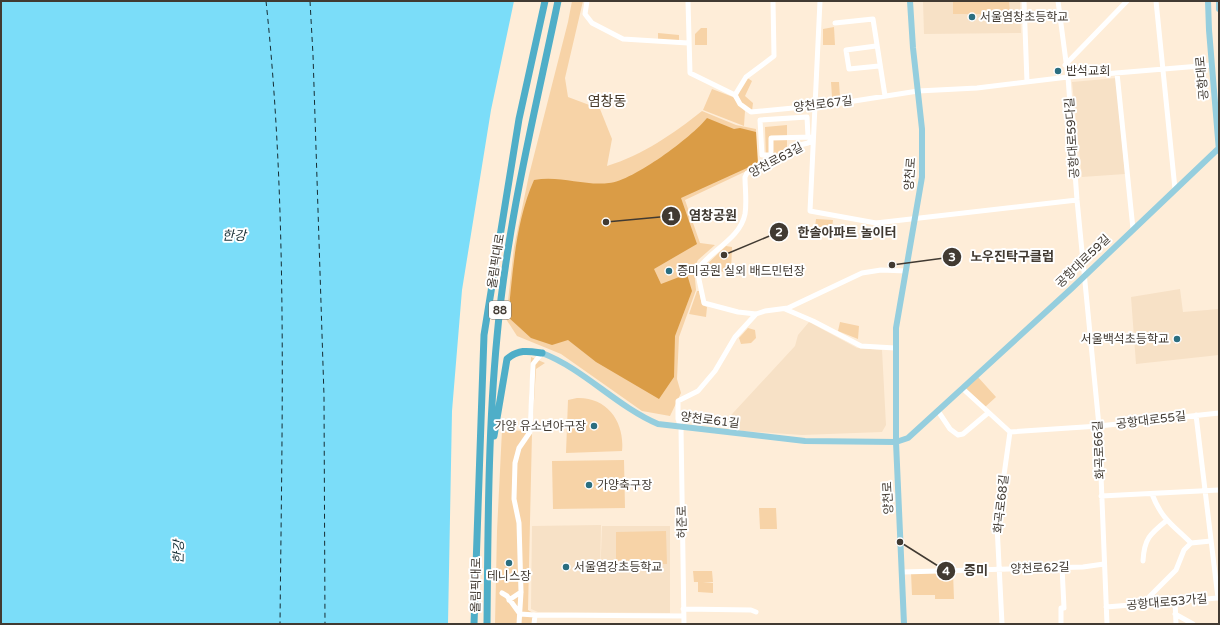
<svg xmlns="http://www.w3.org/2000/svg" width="1220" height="625" font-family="'Varela Round','Noto Sans KR',sans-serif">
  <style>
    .built { fill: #f7e1c6 }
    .green { fill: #f7d3a7 }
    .forest { fill: #da9c46 }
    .water { fill: #7bddf9 }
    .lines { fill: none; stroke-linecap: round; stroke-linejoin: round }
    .ferry { stroke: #162d34; stroke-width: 1; stroke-dasharray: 5 4; stroke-linecap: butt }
    .minor { stroke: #fff; stroke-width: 5 }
    .major { stroke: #95cede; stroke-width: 6 }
    .highway { stroke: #4faec8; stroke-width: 7 }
    .poi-dot { fill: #2b6e80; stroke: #fff; stroke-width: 1.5 }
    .labels { text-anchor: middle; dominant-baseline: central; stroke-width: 4; stroke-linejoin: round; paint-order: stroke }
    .shield { fill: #fff; stroke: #7a7570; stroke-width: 1 }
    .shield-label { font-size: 11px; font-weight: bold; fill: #413a32 }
    .poi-label { font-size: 12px; fill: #413a32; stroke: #fff; text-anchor: start }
    .street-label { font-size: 12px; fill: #413a32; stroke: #fff }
    .water-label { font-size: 13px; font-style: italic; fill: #162d34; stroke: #fff }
    .quarter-label { font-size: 14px; fill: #463928; stroke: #fff }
    .leader { fill: none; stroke: #413a32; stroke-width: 1.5 }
    .callout-dot { fill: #413a32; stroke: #fff; stroke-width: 1.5 }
    .mark-label { font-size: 12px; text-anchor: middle; font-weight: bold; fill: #fff }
    .callout-label { font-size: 13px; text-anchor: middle; font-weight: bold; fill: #413a32; stroke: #fff; stroke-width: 4; stroke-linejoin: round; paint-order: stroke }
  </style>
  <rect width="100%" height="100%" fill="#feedd8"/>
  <!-- built -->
  <path class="built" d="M923,1H1020L1021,33L924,34Z
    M1116,78L1125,174L1082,177L1072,82Z
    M1180,289L1183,312L1219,309V355L1136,364L1131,297Z
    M809,322L857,348L882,350L886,425L882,432L802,435L743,431L721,426L795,346L798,335Z
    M601,525L600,582L602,526H670V613L538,612L531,609L532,526Z"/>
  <!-- green -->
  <path class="green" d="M572,1H583L565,78L568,97L600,109L612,139L607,166C643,155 673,134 702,111L736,125L756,129L757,166L685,200L700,243L715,245L698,260L694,268L696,290L679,337L677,379L681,393L670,416L642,411L561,354L517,336L506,319L514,247L529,175L568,22Z
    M953,1H1009L1010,14H953Z
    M834,27L835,45H823V29Z
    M701,28H707V45H695V34Z
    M658,33L679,35V42L658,41Z
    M746,77L752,81L745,96L753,103L752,111L741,103L738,95Z
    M831,82H839L840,97H832Z
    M712,89L733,97L745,111L744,126L703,110Z
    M787,125V153L766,161L765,127Z
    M816,219L833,220L832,228L815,227Z
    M726,246L732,247L731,272L700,271Z
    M697,291H699L702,305L707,307L706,317L689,314Z
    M840,322L859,326L858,339L838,331Z
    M748,328L755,330L756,338L751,343L741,344L739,338Z
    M531,357L545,363L536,369L532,433L528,610L533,613V624H495L497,531L502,430L528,431Z
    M977,376L996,397L984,408L963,389Z
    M577,398C608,397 625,423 622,451L566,453L568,400Z
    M624,460L625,508L553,509L552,461Z
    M759,508H776L777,529H760Z
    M666,531L667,564L616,565V532Z
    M693,571H712L713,582H703L713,583V593L698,592V582H694Z
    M953,572L954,599H935V595H912L911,573Z"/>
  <!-- forest -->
  <path class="forest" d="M707,118L734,129L740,128L756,132L758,163L681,198L697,244L654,269L661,284L687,274L692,291L675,336L674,377L659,399L596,362L568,340L552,345L531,338L508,317C513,272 515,223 534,180C559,175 584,186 609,183C633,181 692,137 707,118Z"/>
  <!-- water -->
  <path class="water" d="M1,1H514L491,110L462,290L452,411L448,624H1Z"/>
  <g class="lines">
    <!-- ferry -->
    <path class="ferry" d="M266,1C288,208 282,416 280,624
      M310,1L313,55L324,396L325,624"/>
    <!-- minor -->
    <path class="minor" d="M587,1L585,14L592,23L623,39L688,43
      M688,1L690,73L735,95L740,104L751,112L835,104L918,91L977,88L1068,77L1212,65
      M820,1L810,211L876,223L1077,200
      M1024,1L1027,82
      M1058,1L1068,77L1077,200L1099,426L1107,624
      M1156,1L1175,189
      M835,23L873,19L885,96
      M876,46L846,50L849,69L879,66
      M1065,65L1127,1
      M1117,73L1133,229
      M735,95L746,77L774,56L773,1
      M808,136L807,117L760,120L762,155H771V138L813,137
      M813,139L808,143L800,145L789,155L747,173L745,177C745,189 747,202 745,214C740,239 711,250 697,270L704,303L738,312L756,314L765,311L788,308L862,273L881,270L906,271
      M785,309L813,321L861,346L895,348
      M962,388L1010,432
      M938,411L950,429L958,435L963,434L988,413
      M1010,432L1099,426L1219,413
      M1101,496L1219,490
      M1191,543L1211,541
      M1143,561C1144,539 1150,534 1166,521
      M903,572L1083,567L1104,564
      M502,593L507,596L520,614L535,615
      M509,600L521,592
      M1175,601L1176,624
      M1149,604V597L1176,570L1184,550L1191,543C1173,525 1162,520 1152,494
      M1106,607L1218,598L1196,415
      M683,609L751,610L756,612
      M1175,614L1193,624
      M519,624L521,592L519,523L514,499L515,463L519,448L530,432L533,364L542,353
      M534,624L535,615L684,616
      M684,624L681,428L678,419V401L698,391L715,371L735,337L756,314
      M1002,624L997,525L1010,432
      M1061,624V608H1064L1062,567"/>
    <!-- major -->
    <path class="major" d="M1208,1L1209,30L1219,151
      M1219,1V9
      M542,353C584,369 616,406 658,424L805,441L896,442L908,438L1071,289L1219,148
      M904,624L896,442V328L922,177V129L913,48L910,1"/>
    <!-- highway -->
    <path class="highway" d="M494,436L507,359C519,349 528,351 542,353
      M474,624L484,335L519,119L545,1
      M487,624C488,528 488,432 497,337C507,223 535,112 558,1"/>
  </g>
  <!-- markers -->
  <g class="poi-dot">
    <circle cx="972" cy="17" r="4"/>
    <circle cx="1058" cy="71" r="4"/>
    <circle cx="669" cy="271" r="4"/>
    <circle cx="1177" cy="339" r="4"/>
    <circle cx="594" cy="426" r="4"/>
    <circle cx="589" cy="485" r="4"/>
    <circle cx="509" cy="563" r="4"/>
    <circle cx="566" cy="567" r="4"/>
  </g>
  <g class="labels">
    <!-- shield labels -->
    <rect class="shield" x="489" y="301" width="22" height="18" rx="3"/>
    <g class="shield-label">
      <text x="500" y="310">88</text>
    </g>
    <!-- poi labels -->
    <g class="poi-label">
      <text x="980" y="17">서울염창초등학교</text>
      <text x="1066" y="71">반석교회</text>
      <text x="677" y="271">증미공원 실외 배드민턴장</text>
      <text x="1169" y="339" text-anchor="end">서울백석초등학교</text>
      <text x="586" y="426" text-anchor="end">가양 유소년야구장</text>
      <text x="597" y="485">가양축구장</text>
      <text x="574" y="567">서울염강초등학교</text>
      <text x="509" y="576" text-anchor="middle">테니스장</text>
    </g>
    <!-- street labels -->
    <g class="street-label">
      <text transform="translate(1202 78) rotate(-95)">공항대로</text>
      <text transform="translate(823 104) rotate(-7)">양천로67길</text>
      <text transform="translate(1072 138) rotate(-94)">공항대로59다길</text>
      <text transform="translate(776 160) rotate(-28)">양천로63길</text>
      <text transform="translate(910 174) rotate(-86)">양천로</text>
      <text transform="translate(496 261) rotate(-81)">올림픽대로</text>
      <text transform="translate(1083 261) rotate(-44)">공항대로59길</text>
      <text transform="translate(710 420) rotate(7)">양천로61길</text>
      <text transform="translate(1151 420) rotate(-7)">공항대로55길</text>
      <text transform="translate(1099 450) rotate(-93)">화곡로66길</text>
      <text transform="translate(888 498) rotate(-93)">양천로</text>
      <text transform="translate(1001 504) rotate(-84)">화곡로68길</text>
      <text transform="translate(682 522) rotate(-91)">허준로</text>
      <text transform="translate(1040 568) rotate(-2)">양천로62길</text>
      <text transform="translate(476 585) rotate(-89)">올림픽대로</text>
      <text transform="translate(1167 602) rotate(-5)">공항대로53가길</text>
    </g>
    <!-- water labels -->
    <g class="water-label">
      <text x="234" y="236">한강</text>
      <text transform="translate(179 552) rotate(-89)">한강</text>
    </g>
    <!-- quarter labels -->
    <g class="quarter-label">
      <text x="607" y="101">염창동</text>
    </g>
  </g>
  <!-- callouts -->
  <path class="leader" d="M606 222L671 216M724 255L779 232M892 265L952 257M900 542L946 571"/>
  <g class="callout-dot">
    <circle cx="606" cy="222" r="4"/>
    <circle cx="724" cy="255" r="4"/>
    <circle cx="892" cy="265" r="4"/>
    <circle cx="900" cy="542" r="4"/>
    <circle cx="671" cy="216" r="10"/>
    <circle cx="779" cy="232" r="10"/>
    <circle cx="952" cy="257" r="10"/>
    <circle cx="946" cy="571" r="10"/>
  </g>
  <g class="mark-label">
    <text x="671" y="220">1</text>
    <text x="779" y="236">2</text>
    <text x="952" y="261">3</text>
    <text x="946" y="575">4</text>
  </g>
  <g class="callout-label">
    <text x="713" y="220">염창공원</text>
    <text x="847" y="237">한솔아파트 놀이터</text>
    <text x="1012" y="261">노우진탁구클럽</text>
    <text x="976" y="575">증미</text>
  </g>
  <!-- border -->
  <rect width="1220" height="625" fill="none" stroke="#413a32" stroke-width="4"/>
</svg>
